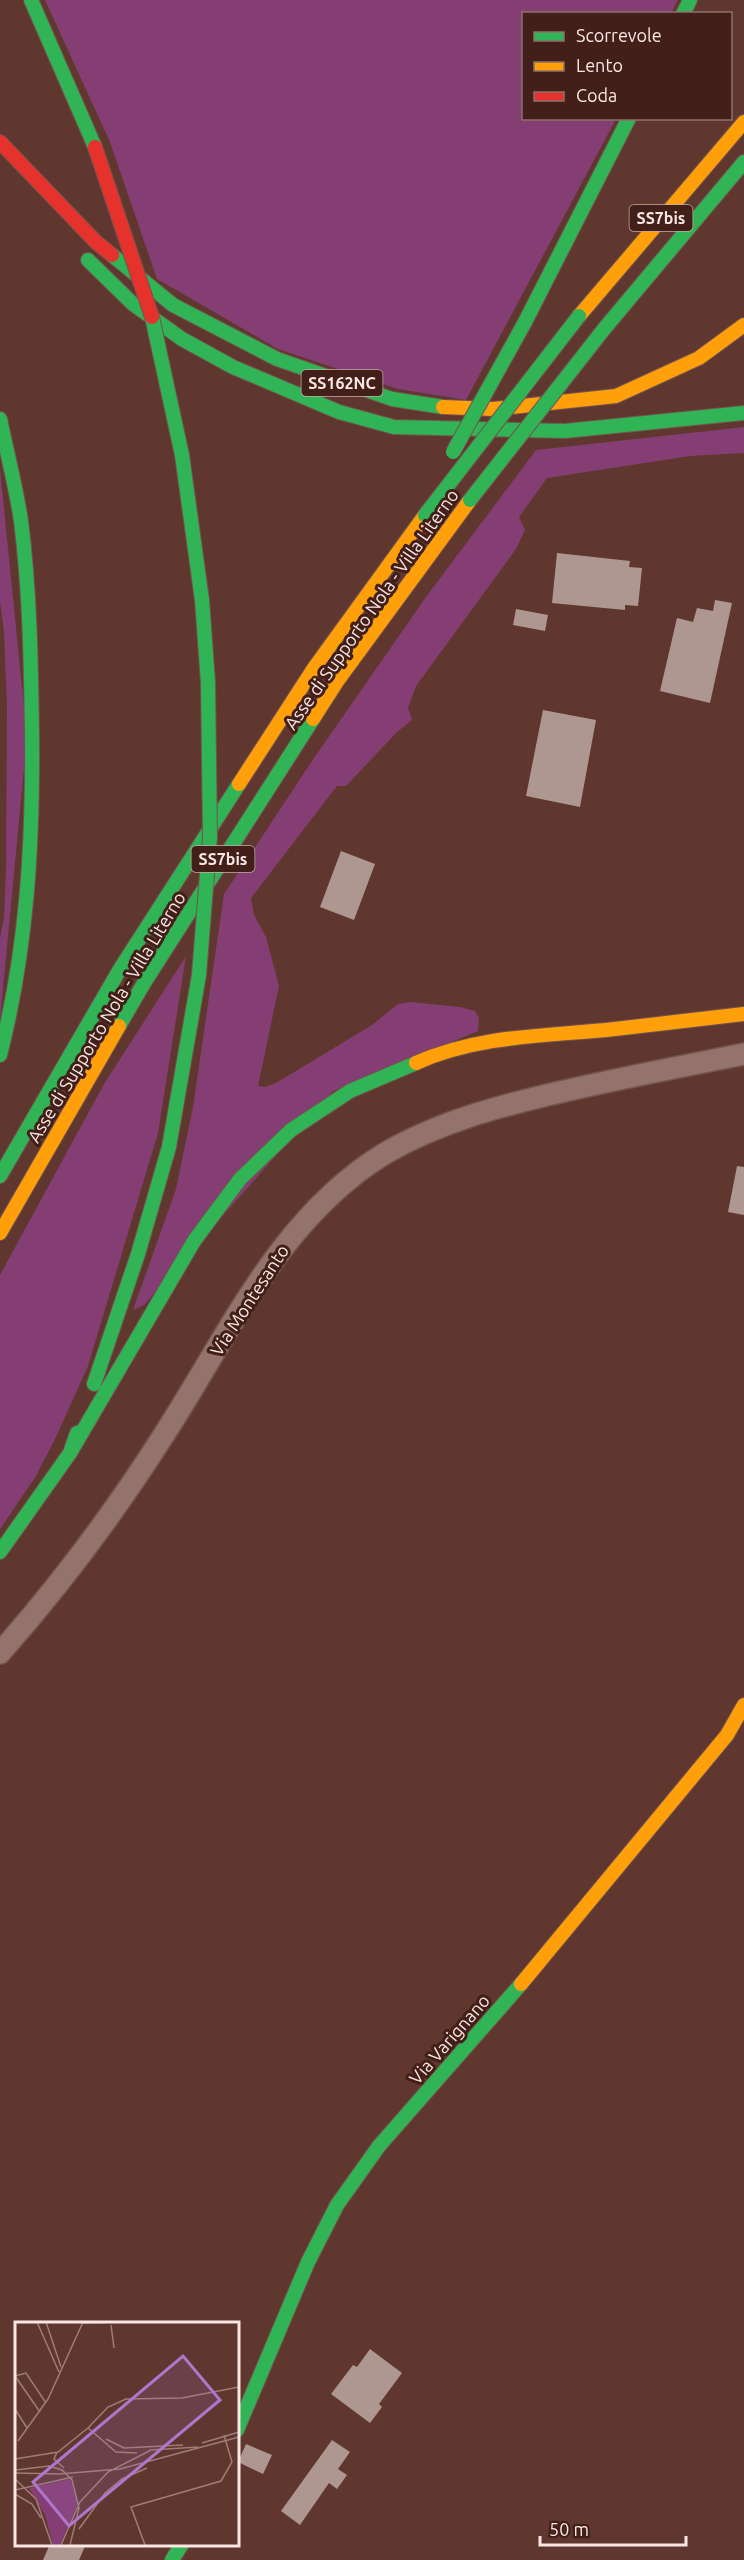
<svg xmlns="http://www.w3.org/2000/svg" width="744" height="2560" font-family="Ubuntu,sans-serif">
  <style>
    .green { fill: #843e74 }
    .building { fill: #ae9790 }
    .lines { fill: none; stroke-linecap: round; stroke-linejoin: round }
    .street-casing { stroke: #72544e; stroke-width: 24 }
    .fast-casing { stroke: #72544e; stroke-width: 16 }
    .slow-casing { stroke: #72544e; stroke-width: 16 }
    .jam-casing { stroke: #72544e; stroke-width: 16 }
    .street { stroke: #94736d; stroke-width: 21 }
    .fast { stroke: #30b455; stroke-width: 14 }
    .slow { stroke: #ff9f0a; stroke-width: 14 }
    .jam { stroke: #e5322d; stroke-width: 14 }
    .fast-bridge-casing { stroke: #72544e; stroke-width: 16; stroke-linecap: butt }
    .jam-bridge-casing { stroke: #72544e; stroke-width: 16; stroke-linecap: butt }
    .fast-bridge { stroke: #30b455; stroke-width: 14 }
    .jam-bridge { stroke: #e5322d; stroke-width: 14 }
    .labels { text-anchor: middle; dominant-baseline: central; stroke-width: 6; stroke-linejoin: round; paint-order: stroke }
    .shield { fill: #422019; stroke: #c3aba6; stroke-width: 1.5 }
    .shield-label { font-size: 16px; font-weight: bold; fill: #fae7e3 }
    .street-label { font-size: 18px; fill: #fae7e3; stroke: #422019 }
    .inset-road { fill: none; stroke: #9e7d76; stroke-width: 1.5 }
    .view { fill: #ae77cd; fill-opacity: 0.15; stroke: #ae77cd; stroke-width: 3 }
    .inset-edge { fill: none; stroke: #fae7e3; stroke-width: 3 }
  </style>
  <rect width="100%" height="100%" fill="#60372e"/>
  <!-- green -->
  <path class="green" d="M45,0H678L671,13L524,14V118L616,119L466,400L398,389L278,349L157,279L110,142Z
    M744,427V453L690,456L547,478L519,517L525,530L516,549L416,686L408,708L412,720L397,732L346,786H337L251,898L254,915L266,937L279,986L258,1086L265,1087L276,1083L372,1025L398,1004L411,1002L460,1007L475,1011L479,1018L478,1031L333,1091L144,1305L133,1310L176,1189L193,1107L224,894L314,758L426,597L536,450Z
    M0,469L27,737L0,1020V937L4,918L6,869L7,707L4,632L0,601Z
    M186,956L158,1133L88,1366L56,1437L36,1476L0,1529V1275L104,1084Z"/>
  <!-- building -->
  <path class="building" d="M557,553L630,561L629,567L642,568L638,606L625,605V610L552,603Z
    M715,600L732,603L710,703L660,691L677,618L693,622L697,608L713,611Z
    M516,609L548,615L545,631L513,625Z
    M543,710L596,720L580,807L526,796Z
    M341,851L375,864L354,920L320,907Z
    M737,1166L744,1167V1215L728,1212Z
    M370,2349L402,2373L379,2404L382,2407L370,2423L331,2394L353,2365L357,2367Z
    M332,2440L350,2452L338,2469L347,2475L337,2489L329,2483L300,2525L281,2511Z
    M246,2444L272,2455L263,2474L238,2462Z
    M50,2544H86L79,2560H43Z"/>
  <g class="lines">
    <!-- street casing -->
    <g class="street-casing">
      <path id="street" d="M0,1653C62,1583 117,1509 167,1430C230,1332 281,1217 384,1154C438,1122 500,1106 560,1092C621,1078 683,1066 744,1054"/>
    </g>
    <!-- fast casing -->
    <g class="fast-casing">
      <path id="fast" d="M31,0L95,147
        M683,14L690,0
        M112,255L173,305L277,359L392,399L443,407
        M88,260L133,304L182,339L233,367L339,412L394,427L565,431L744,413
        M525,322L629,118
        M604,329L744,162
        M0,419C7,453 16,487 21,521C30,592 31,664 32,735C33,844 27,949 0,1055
        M182,455L202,600L208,682
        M119,1026L144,983L313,719
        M0,1176L120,969L239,784
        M94,1384L138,1254L169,1147L199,975
        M70,1453L194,1241L240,1179L291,1130L350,1091L416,1063
        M0,1552L70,1453L77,1433
        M237,2430L308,2262L337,2205L379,2146L521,1984
        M172,2560L182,2544"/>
    </g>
    <!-- slow casing -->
    <g class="slow-casing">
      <path id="slow" d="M579,316L744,122
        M443,407L493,409L616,396L699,358L744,325
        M313,719L338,680L470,500
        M239,784L314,668L425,515
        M416,1063C476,1036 542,1036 606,1030C652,1025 698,1019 744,1014
        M0,1233L119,1026
        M521,1984L727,1735L744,1705"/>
    </g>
    <!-- jam casing -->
    <g class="jam-casing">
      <path id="jam" d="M0,142L96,242L112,255"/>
    </g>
    <!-- street -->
    <use href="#street" class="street"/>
    <!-- fast -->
    <use href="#fast" class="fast"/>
    <!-- slow -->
    <use href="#slow" class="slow"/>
    <!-- jam -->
    <use href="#jam" class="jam"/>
    <!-- fast-bridge casing -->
    <g class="fast-bridge-casing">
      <path id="fast-bridge" d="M152,317L182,455
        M453,452L525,322
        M470,500L604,329
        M425,515L579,316
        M199,975L210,837L208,682"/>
    </g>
    <!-- jam-bridge casing -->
    <g class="jam-bridge-casing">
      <path id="jam-bridge" d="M95,147L152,317"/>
    </g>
    <!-- fast-bridge -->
    <use href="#fast-bridge" class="fast-bridge"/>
    <!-- jam-bridge -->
    <use href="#jam-bridge" class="jam-bridge"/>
  </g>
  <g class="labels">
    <!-- shield labels -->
    <g class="shield">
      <rect x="629.5" y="205" width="63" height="26" rx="4.5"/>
      <rect x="301.5" y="370" width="81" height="26" rx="4.5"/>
      <rect x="191.5" y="846" width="63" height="26" rx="4.5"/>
    </g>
    <g class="shield-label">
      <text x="661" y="218">SS7bis</text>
      <text x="342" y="383">SS162NC</text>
      <text x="223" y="859">SS7bis</text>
    </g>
    <!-- street labels -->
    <g class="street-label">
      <text transform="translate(371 609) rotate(-55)">Asse di Supporto Nola - Villa Literno</text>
      <text transform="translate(106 1017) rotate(-59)">Asse di Supporto Nola - Villa Literno</text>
      <text transform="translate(249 1300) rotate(-57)">Via Montesanto</text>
      <text transform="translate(449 2039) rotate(-49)">Via Varignano</text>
    </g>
  </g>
  <!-- overview -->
  <g transform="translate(15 2322)">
    <rect width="224" height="224" fill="#60372e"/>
    <path d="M55,157L63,181L45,223H38L30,193L14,166Z" fill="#843e74"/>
    <path class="inset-road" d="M22,0L44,50M31,0L46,45M68,1L113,0M96,3L99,26M0,54L11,51L31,81M0,54L25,90M0,87L12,106M73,106L93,85L111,77L167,76L224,65M73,106L101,130L122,131M91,117L109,126L168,123M3,119L33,77L68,0M187,121L224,110M42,130L39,137L49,146M0,137L43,130L73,106M1,148L34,144L47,148L57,158L64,186L55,223M0,151L44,152L105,147L224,115M0,157L21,177L37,223M0,168L58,155M0,172L17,182L26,196M64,207L90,171L107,157L132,146M46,223L65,180L93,150L136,128L183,125M130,223L116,185L206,159L217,140L209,113"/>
    <path class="view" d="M168,34L205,78L54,204L18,160Z"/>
    <rect width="224" height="224" class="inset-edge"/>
  </g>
  <!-- legend -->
  <rect x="522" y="12" width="210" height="108" fill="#422019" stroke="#8c706a" stroke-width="1.5"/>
  <rect x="534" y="32" width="30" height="9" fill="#30b455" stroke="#8c706a" stroke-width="1.5"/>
  <text x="576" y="42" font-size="18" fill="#fae7e3">Scorrevole</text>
  <rect x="534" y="62" width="30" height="9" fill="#ff9f0a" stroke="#8c706a" stroke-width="1.5"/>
  <text x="576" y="72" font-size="18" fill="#fae7e3">Lento</text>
  <rect x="534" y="92" width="30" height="9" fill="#e5322d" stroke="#8c706a" stroke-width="1.5"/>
  <text x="576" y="102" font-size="18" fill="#fae7e3">Coda</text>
  <!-- scale -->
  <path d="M540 2536v9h146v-9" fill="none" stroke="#fae7e3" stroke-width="3"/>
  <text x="549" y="2536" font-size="18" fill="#fae7e3" stroke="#422019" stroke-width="4.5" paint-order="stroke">50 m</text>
</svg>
